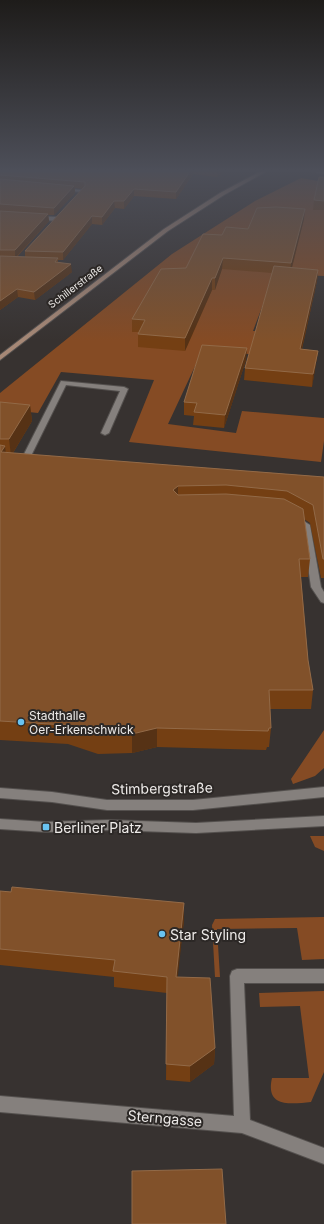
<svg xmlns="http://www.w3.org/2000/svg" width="324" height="1224" font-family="Inter,sans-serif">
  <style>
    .green { fill: #854b24 }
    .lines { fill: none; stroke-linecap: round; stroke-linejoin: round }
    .service-casing { stroke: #54504e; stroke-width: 2 }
    .minor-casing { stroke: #54504e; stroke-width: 2 }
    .tertiary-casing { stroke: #54504e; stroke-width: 2 }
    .secondary-casing { stroke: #54504e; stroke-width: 2 }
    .service { fill: #85807d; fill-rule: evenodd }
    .minor { fill: #85807d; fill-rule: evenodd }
    .tertiary { fill: #85807d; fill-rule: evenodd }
    .secondary { fill: #a68876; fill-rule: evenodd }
    .wall { fill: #743f13; fill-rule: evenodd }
    .shaded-wall { fill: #563215 }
    .building { fill: #81512a; stroke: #926a48 }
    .poi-dot { fill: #69c3f1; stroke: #2c2826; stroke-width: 1.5 }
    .labels { text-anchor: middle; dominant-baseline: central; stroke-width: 4; stroke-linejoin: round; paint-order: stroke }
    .far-street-label { font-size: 10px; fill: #eeebe9; stroke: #2c2826 }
    .poi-label { font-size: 12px; fill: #eeebe9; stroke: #2c2826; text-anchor: start }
    .near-street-label { font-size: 14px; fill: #eeebe9; stroke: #2c2826 }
    .near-poi-label { font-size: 14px; fill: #eeebe9; stroke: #2c2826; text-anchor: start }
  </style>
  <rect width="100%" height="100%" fill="#373230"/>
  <!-- green -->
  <path class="green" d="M301,178L324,182V276L280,274L267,294L253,331L302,333V359L207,350L197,362L168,424L236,433L242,411L324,418V441L321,462L129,442L154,380L61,372L38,413L0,409V393L172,254L255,201Z
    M324,730V768L315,776L293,784L291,779Z
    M310,836H324V851L315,847Z
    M324,917V959L302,960L297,928L217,929L220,977H215L212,925L215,919Z
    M324,991V1072L311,1102C291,1104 265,1108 272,1078H309L300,1006L260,1007L259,993Z"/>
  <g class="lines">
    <!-- service casing -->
    <g class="service-casing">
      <path id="service" d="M61,381L124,387L128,389L109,433L105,435L101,433L120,391L66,385L28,462L27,464H21L20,462Z
        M294,515L310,525L321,587L324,592V603L321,602L311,587L302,526L290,518L291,516Z
        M237,969H324V983H244L250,1120L324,1148V1164L242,1133L0,1112V1096L234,1116L230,976L232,971Z"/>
    </g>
    <!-- minor casing -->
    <g class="minor-casing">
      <path id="minor" d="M307,170L324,172V174Z
        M62,188L82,190L84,191L82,192L60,190Z
        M35,216L57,217L60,219L57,221L33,219L32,218Z"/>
    </g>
    <!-- tertiary casing -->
    <g class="tertiary-casing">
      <path id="tertiary" d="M324,787V797L193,810H107L52,802L0,798V788L52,792L107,800H193Z
        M324,816V826L196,833L109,830L46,832L0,829V819L46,822L109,820L196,823Z"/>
    </g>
    <!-- secondary casing -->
    <g class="secondary-casing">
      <path id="secondary" d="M263,170H269L224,195L168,231L0,360V355L164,229L220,193Z"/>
    </g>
    <!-- service -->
    <use href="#service" class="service"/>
    <!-- minor -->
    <use href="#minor" class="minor"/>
    <!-- tertiary -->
    <use href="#tertiary" class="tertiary"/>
    <!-- secondary -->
    <use href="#secondary" class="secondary"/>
  </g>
  <!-- wall -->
  <path class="wall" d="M0,170H226L217,177L193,174L176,199L134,196L124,209L115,208L102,225L92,224L63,260H58V262L72,272L35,300L18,297L0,310ZM75,188L82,189L25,251V257H17L49,221L48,215H54L75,193Z
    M324,177V210H313L314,200Z
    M304,219L292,268L318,270L317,281L302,349L318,351L312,387L244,380L245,368L272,273L222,269L215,290H212L185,351L138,347V334L139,332H132V319L186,268L222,235L248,229Z
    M246,360L224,428L193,425L194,416L184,415V402Z
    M0,402L30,405L32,421L13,453L324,477V578H321L310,523L304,519L310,559L308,577H301L308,660L313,690L311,709H270L271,728L269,747H267L266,750L157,747L132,753L98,754L68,744L0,740Z
    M0,891L184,903V920L177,977L215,1048L214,1064L190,1082L166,1080L167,993L114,987V977L0,965Z"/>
  <!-- shaded-wall -->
  <path class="shaded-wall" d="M191,170H193V174L176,199V192Z
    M217,170H226L217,177Z
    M74,186L75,193L54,215V208Z
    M134,189V196L124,209V201Z
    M114,201L115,208L102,225V217Z
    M305,209L304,219L290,275L291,263Z
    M48,214L49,221L15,258V250Z
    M92,216V224L63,260V252Z
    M223,258L222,269L215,290V278Z
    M71,264L72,272L35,300L34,292Z
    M318,270L317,281L299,361L300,349Z
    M212,278V290L185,351V338Z
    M17,289L18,297L0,310V301Z
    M247,348L246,360L224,428L225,415Z
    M318,351L312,387L313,374Z
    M30,405L32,421L11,456L9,439Z
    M5,446L7,463L1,452Z
    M178,486V504L173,490Z
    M157,728V747L132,753V734Z
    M184,903V920L176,993V977Z
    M215,1048L214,1064L190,1082V1066Z"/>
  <!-- building -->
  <path class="building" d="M0,170H191L176,192L134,189L124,201H114L102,217L92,216L63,252L25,251L85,186V182L0,175Z
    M319,177H324V201L314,200Z
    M0,179L74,186L54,208L0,204Z
    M276,207L305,209L291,263L223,258L215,278H212L185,338L138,334L145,320L132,319L161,269L186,268L203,234L222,235L226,227L248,229L257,208Z
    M0,211L48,214L15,250H0Z
    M0,256L58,258L55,262L71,264L34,292L17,289L0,301Z
    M274,266L318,270L300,349L318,351L313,374L245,368Z
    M202,345L247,348L225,415L194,412L197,403L184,402Z
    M0,402L30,405L9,439H0Z
    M0,445L5,446L1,452L324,477V559H323L313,505L287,491L226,485L178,486L173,490L178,495L226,494L284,499L303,509L310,559H299L308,660L313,690H269L271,728H269L268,731L157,728L132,734L97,735L66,725L0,721Z
    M12,887L184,903L176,977L210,978L215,1048L190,1066L166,1064L167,977L113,971L115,960L0,949V891L11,892Z
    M222,1169L226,1224H132V1171Z"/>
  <!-- sky -->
  <linearGradient id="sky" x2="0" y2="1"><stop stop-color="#1e1c1a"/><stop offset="0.5" stop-color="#4d4f59"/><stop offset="1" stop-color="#4d4f59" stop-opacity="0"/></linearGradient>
  <rect width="324" height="341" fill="url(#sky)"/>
  <!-- markers -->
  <g class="poi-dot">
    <circle cx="21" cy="722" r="4"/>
    <rect x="42" y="823" width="8" height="8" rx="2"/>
    <circle cx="162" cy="934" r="4"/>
  </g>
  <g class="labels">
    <!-- far-street labels -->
    <g class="far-street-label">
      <text transform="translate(75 286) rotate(-37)">Schillerstraße</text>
    </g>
    <!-- poi labels -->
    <g class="poi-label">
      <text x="29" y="715">Stadthalle<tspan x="29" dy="14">Oer-Erkenschwick</tspan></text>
    </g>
    <!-- near-street labels -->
    <g class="near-street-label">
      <text transform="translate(162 788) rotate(-1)">Stimbergstraße</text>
      <text transform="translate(165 1118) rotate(5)">Sterngasse</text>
    </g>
    <!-- near-poi labels -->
    <g class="near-poi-label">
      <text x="54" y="827">Berliner Platz</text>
      <text x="170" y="934">Star Styling</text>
    </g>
  </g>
</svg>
